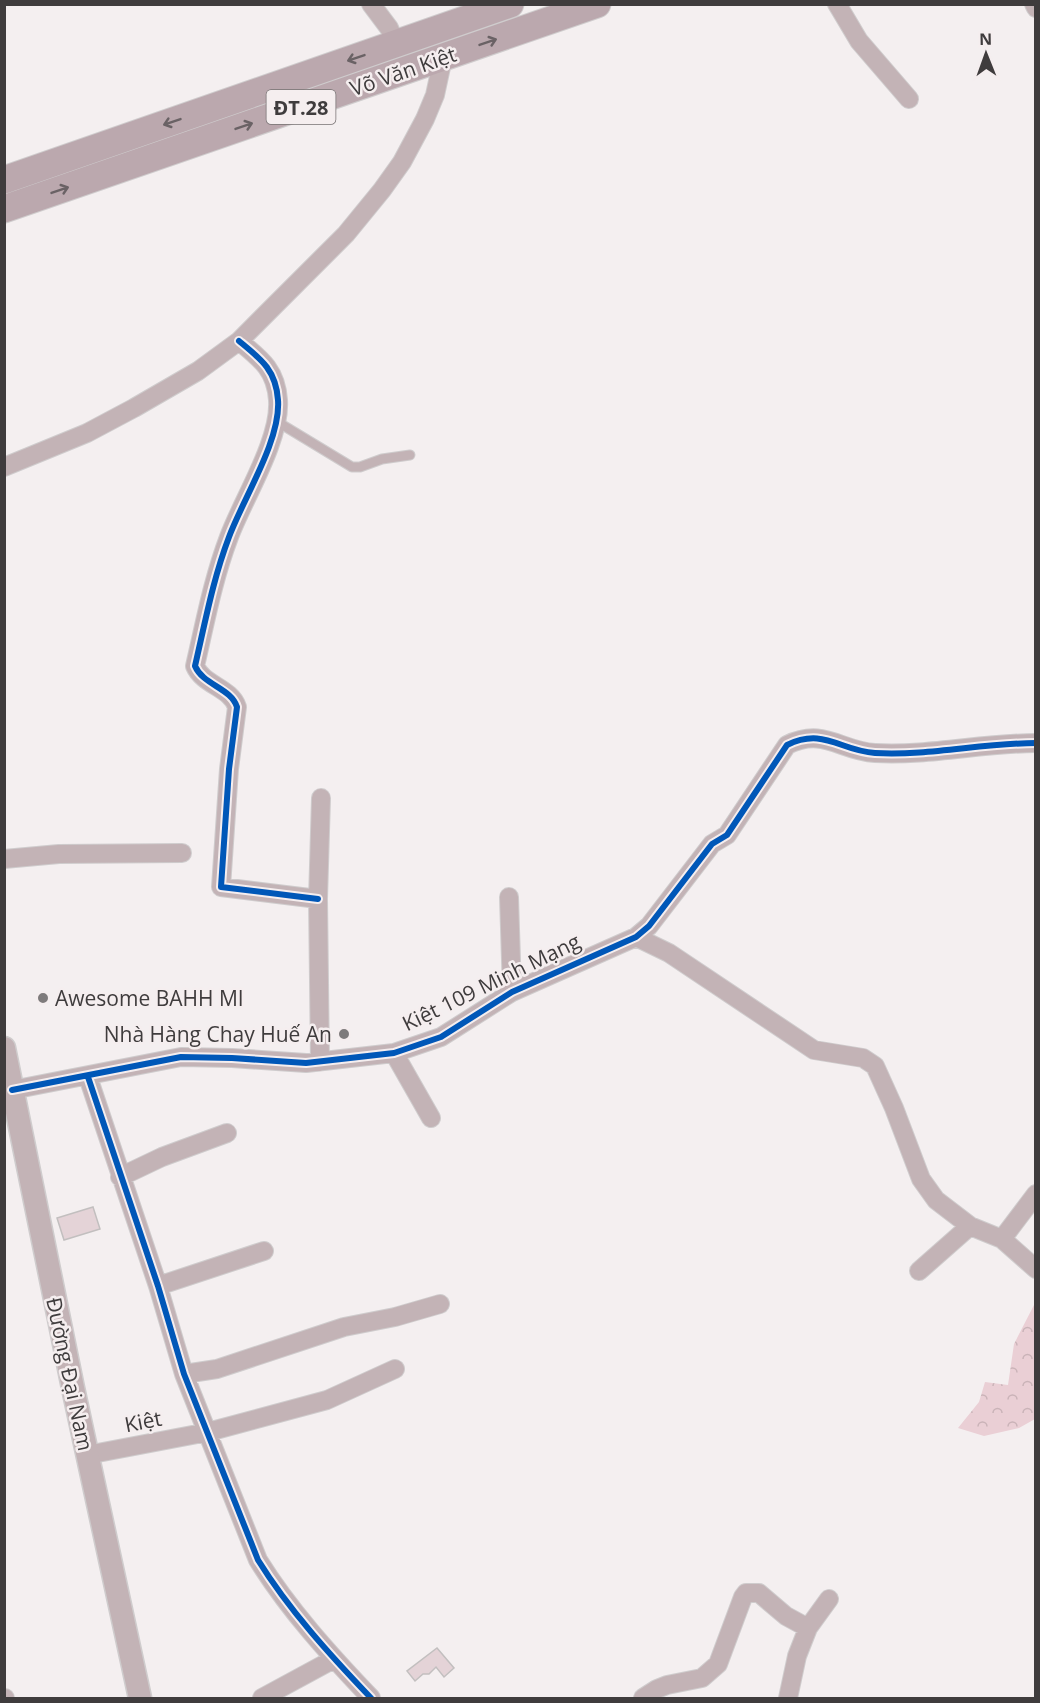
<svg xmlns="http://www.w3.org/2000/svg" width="1040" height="1703" font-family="'Open Sans',sans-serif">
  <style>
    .forest { fill: url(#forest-crowns) }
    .building { fill: #e4d3d7; stroke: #c2bfbf; stroke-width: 1.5 }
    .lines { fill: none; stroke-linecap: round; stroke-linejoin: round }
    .service-casing { stroke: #cfcccd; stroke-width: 11 }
    .minor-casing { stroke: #cfcccd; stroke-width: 20 }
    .tertiary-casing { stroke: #cfcccd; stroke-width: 25 }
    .primary-casing { stroke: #cfcccd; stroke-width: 29 }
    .service { stroke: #c3b3b6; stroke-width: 9 }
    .minor { stroke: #c3b3b6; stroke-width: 18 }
    .tertiary { stroke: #c3b3b6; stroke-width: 22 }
    .primary { stroke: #bba8ae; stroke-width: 27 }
    .cycleway-casing { stroke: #f5eeef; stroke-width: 10 }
    .cycleway { stroke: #0057b8; stroke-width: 6 }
    .oneway { stroke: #6a6265 }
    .poi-dot { fill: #7e7b7c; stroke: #f5eeef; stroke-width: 2 }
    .labels { text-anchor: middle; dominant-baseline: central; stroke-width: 5; stroke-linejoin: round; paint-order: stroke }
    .shield { fill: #f5eeef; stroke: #767172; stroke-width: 1.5 }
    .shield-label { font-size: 20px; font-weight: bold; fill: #3f3c3d }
    .street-label { font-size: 21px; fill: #3f3c3d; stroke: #f5eeef }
    .poi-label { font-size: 21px; fill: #3f3c3d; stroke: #f5eeef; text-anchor: start }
  </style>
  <defs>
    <pattern id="forest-crowns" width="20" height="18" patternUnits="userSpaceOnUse" patternTransform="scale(1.5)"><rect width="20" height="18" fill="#eacfd5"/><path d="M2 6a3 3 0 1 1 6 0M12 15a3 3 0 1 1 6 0" fill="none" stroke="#cab3b8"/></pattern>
  </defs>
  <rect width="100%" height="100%" fill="#f4eff0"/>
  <!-- forest -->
  <path class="forest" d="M1034,1305L1035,1419L1019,1428L984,1436L958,1428L979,1402L985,1382L1008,1385L1014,1344Z"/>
  <!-- building -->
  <path class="building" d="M93,1207L100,1229L64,1240L57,1218Z
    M437,1648L454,1668L444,1677L436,1667L429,1674H423L415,1681L407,1671Z"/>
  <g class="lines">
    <!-- service casing -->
    <g class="service-casing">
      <path id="service" d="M276,421L352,467H360L382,459L410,455"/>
    </g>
    <!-- minor casing -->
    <g class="minor-casing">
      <path id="minor" d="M371,4L389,28L396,44
        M837,4L859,41L909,99
        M1034,4L1036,8
        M239,341C261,359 276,370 278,400C281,440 243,499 229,537C213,579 205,623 195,666C203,685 231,688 237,707L229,769L221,887L318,899
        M4,467L87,433L134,408L198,371L239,341L346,234L382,190L402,162L425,119L435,95L443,58
        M4,859L59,854L182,853
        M509,897L512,992
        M636,937L669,953L814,1050L863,1058L875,1066L894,1108L921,1179L936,1200L970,1226L1002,1239L1036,1269
        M394,1053L431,1118
        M320,1062L318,899L321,798
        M88,1077L158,1286L184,1374L258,1560C289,1610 330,1655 371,1698
        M12,1090L181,1057L232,1058L306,1063L394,1053L441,1037L512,992L636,937L649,926L712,844L727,835L787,745C824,727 840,751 875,753C929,756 982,743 1036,743
        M120,1177L162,1157L227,1133
        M1002,1239L1036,1194
        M919,1271L970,1226
        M158,1286L264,1251
        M184,1374L217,1369L344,1327L395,1317L440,1304
        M87,1455L208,1432L327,1400L395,1369
        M4,1698H5
        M262,1698L334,1659
        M643,1698L657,1689L667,1685L702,1678L718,1664L743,1597L746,1593H759L786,1616L808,1628L829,1599
        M788,1698L797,1656L808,1628"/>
    </g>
    <!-- tertiary casing -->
    <g class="tertiary-casing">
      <path id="tertiary" d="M4,1048L73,1388L140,1698"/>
    </g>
    <!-- primary casing -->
    <g class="primary-casing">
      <path id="primary" d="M4,180L510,4
        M4,209L597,4"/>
    </g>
    <!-- service -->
    <use href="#service" class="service"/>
    <!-- minor -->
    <use href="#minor" class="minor"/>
    <!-- tertiary -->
    <use href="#tertiary" class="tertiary"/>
    <!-- primary -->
    <use href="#primary" class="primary"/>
    <!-- cycleway casing -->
    <g class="cycleway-casing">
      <path id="cycleway" d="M239,341C261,359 276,370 278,400C281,440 243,499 229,537C213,579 205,623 195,666C203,685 231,688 237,707L229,769L221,887L318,899
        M88,1077L158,1286L184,1374L258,1560C289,1610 330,1655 371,1698
        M12,1090L181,1057L232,1058L306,1063L394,1053L441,1037L512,992L636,937L649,926L712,844L727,835L787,745C824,727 840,751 875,753C929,756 982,743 1036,743"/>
    </g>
    <!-- cycleway -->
    <use href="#cycleway" class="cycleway"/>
  </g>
  <!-- one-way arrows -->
  <defs><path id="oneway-shaft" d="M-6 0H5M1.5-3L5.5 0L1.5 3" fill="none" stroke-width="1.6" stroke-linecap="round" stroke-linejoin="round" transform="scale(1.5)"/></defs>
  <g class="oneway">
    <use href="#oneway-shaft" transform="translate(488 42) rotate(-19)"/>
    <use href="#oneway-shaft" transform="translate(356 58) rotate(161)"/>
    <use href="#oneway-shaft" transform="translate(172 122) rotate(161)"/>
    <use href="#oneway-shaft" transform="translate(244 126) rotate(-19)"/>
    <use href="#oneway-shaft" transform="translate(60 190) rotate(-19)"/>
  </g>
  <!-- markers -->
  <g class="poi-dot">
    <circle cx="43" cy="998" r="6"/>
    <circle cx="344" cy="1034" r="6"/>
  </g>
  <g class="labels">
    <!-- shield labels -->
    <rect class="shield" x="266.5" y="90" width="69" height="34" rx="4.5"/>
    <g class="shield-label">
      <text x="301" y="107">ĐT.28</text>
    </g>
    <!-- street labels -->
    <g class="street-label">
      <text transform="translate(403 71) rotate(-19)">Võ Văn Kiệt</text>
      <text transform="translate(491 982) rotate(-26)">Kiệt 109 Minh Mạng</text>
      <text transform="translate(70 1374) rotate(78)">Đường Đại Nam</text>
      <text transform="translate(143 1421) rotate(-11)">Kiệt</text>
    </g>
    <!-- poi labels -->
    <g class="poi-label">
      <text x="55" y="998">Awesome BAHH MI</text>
      <text x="332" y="1034" text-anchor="end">Nhà Hàng Chay Huế An</text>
    </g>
  </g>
  <!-- border -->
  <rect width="1040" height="1703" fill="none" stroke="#3f3c3d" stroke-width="12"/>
  <!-- north arrow -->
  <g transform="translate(986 54) rotate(359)" stroke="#f5eeef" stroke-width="4.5" paint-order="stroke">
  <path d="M0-4.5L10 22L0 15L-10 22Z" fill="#3f3c3d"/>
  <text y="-9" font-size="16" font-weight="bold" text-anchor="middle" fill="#3f3c3d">N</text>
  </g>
</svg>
